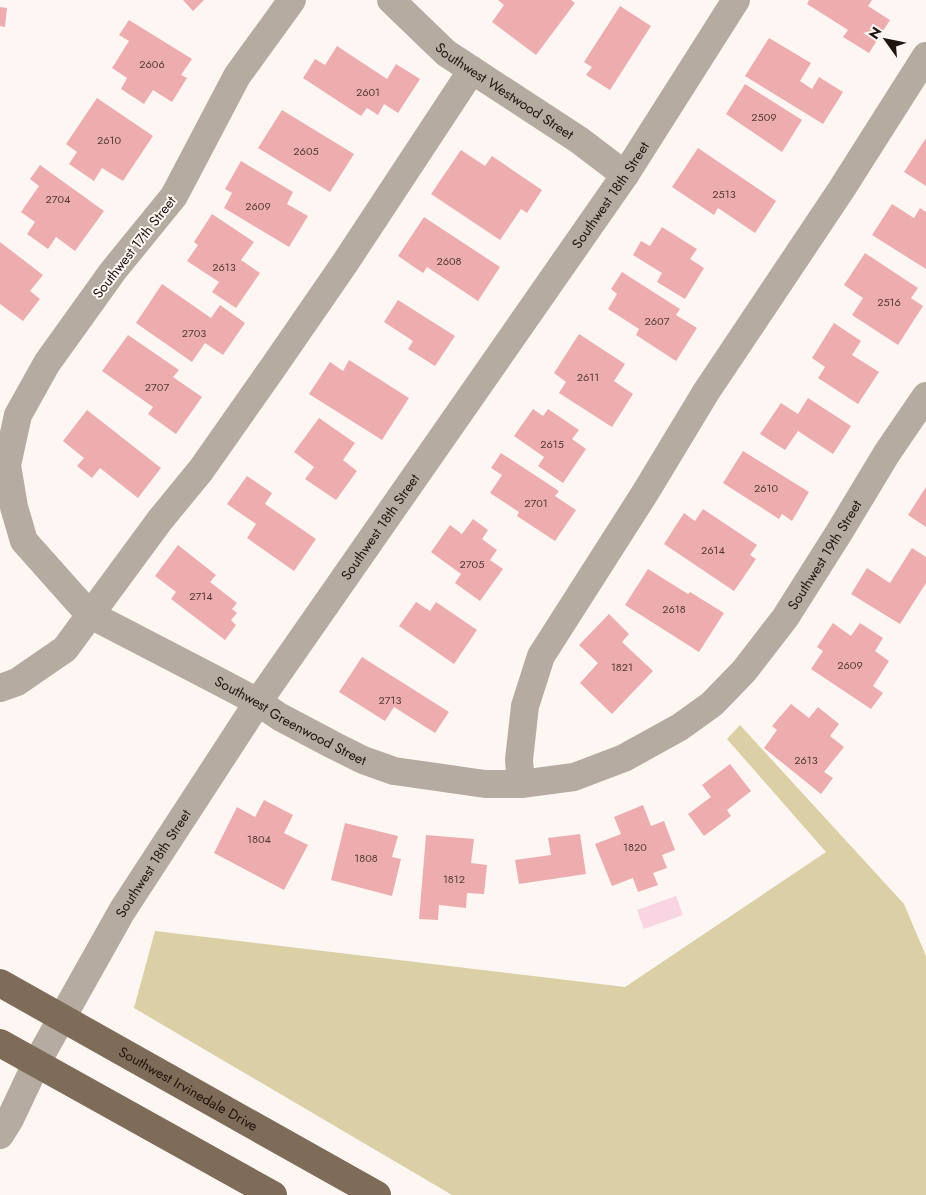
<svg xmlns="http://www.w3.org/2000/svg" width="926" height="1195" font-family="Jost,sans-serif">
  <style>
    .green { fill: #dbcfa6 }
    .water { fill: #f9d4e3 }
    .building { fill: #edadaf }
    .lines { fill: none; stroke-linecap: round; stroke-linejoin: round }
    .minor { stroke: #b6aba0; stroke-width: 28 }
    .major { stroke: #7e6b58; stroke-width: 28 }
    .labels { text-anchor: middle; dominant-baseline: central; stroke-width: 4; stroke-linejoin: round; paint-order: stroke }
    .number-label { font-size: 11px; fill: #533a37 }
    .street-label { font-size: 14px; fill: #20140f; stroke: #fef6f3 }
  </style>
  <rect width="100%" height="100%" fill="#fef6f3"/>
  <!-- green -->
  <path class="green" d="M740,725L904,904L926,956V1195H452L134,1008L155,931L625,987L826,852L727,739Z"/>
  <!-- water -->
  <path class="water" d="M676,896L683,915L644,929L637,910Z"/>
  <!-- building -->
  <path class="building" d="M183,0H204L193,11Z
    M498,0H571L575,3L536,55L492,22L504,5Z
    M809,0H872L868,6L890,20L869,53L843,37L848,30L807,4Z
    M620,6L651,26L610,90L586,75L592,67L584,62Z
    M0,7L7,8L5,27L0,26Z
    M129,20L192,59L181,75L187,78L172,102L153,90L144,104L121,89L127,78L112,68L129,41L119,35Z
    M769,38L811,63L800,81L812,89L819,77L843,92L823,124L745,76Z
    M337,46L387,79L396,64L420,79L398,113L384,104L378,115L367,108L361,116L303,78L315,59L325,65Z
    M745,84L802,120L782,152L726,114Z
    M97,98L153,136L123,181L102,168L94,181L69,164L77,152L66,144Z
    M282,110L354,154L330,192L258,148Z
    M926,138V186L904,172Z
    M698,148L776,201L755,233L718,208L714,215L672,187Z
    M461,150L485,166L492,156L542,190L527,213L521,209L500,240L431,194Z
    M241,161L293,192L287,204L308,216L289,247L224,208L232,193L225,189Z
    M40,165L104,211L75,251L56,237L48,249L27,234L35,222L21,212L39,186L30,179Z
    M892,204L914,218L920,208L926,212V269L872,235Z
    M212,214L254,242L241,260L260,273L236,308L212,292L219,282L187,261L198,245L194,242Z
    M424,217L500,267L478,301L427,267L423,273L398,256Z
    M662,227L697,249L690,259L704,268L685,299L657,282L662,273L633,255L641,241L650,246Z
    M0,242L43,275L30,291L40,299L23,321L0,304Z
    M865,253L918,288L911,298L923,306L898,345L852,315L863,298L844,285Z
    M622,272L680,309L676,315L697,328L676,361L636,335L639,329L608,309L617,294L611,289Z
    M162,284L211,318L220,305L245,323L223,355L205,343L192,362L136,323Z
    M398,300L455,336L435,366L408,349L413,341L384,322Z
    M834,323L861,341L852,355L879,372L858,404L818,378L825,367L812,358Z
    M579,334L625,364L614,381L633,394L612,427L559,393L566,382L554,373Z
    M128,335L179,370L173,377L202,397L176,434L148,414L153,407L102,371Z
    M349,360L409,398L382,440L309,394L330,362L343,371Z
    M808,398L851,426L833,454L798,431L785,450L760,434L781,403L798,414Z
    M533,409L543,416L548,409L579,430L572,439L586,449L563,483L538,466L544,457L514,436Z
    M87,410L161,468L138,498L100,468L92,478L77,466L84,458L63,441Z
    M319,418L355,443L343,460L357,471L336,500L305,479L314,467L294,452Z
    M743,451L809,492L792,521L782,514L779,519L723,483Z
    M501,453L559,491L555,496L576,510L555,541L517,516L519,512L490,493L502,475L491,468Z
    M247,476L272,493L265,504L316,539L294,571L247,538L256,524L227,504Z
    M926,487V527L908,515Z
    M703,509L757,545L750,555L756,559L734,591L664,544L684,513L695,521Z
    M473,519L488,530L482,539L497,550L490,560L503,569L480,601L455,583L461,574L431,552L450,525L462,534Z
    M178,545L216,575L210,582L237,603L232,609L237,613L231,620L236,625L225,640L171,599L176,592L155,576Z
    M912,548L926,557V583L900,624L851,594L867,568L890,583Z
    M648,569L688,594L690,592L724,613L699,652L625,605Z
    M416,602L430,611L436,602L477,630L454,664L399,626Z
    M609,614L629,634L622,642L653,671L612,714L580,683L598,663L579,645Z
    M833,623L851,636L860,623L883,638L875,651L889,661L873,686L883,693L871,709L811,669L823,651L817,647Z
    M362,657L449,712L435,733L394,707L385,721L339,692Z
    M791,704L809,718L818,707L839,724L830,736L844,747L824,772L833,778L821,794L764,748L777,730L772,726Z
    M730,764L751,791L727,810L731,816L704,836L688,814L711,797L702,785Z
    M264,800L293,815L284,833L308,845L284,890L214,853L237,807L255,817Z
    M643,805L651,826L664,821L675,850L662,855L667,868L653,873L658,885L638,892L633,878L612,886L595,844L621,834L614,817Z
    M345,823L398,836L392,857L401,859L392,896L331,880Z
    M580,834L586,874L519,884L515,860L551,855L548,838Z
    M426,835L474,839L471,863L487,865L484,894L467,893L466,908L439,905L438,920L419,919Z"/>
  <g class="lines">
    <!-- minor -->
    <g class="minor">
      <path id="s1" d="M292,0L237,76L174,196L113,271L47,363L18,415L7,465L14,507L24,541L89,614L220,682L258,702L280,717L333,745L363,760L394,771L485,784H521L574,777L624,758L680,727L712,704L744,671L785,618L840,531L887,453L926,396"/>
      <path id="s2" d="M391,0L446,53L579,140L625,175"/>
      <path d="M0,688L17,682L65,649L160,520L201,470L274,366L345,263L472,70"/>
      <path d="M521,784L519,760L525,706L541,656L645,493L706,392L841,190L926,56"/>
      <path id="s3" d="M0,1135L10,1119L36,1064L122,911L258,702L625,175L736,0"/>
    </g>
    <!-- major -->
    <g class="major">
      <path id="s4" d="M0,983L377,1195"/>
      <path d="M0,1043L273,1195"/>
    </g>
  </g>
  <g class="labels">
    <!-- number labels -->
    <g class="number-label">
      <text x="152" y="64">2606</text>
      <text x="368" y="92">2601</text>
      <text x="764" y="117">2509</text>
      <text x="109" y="140">2610</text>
      <text x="306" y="151">2605</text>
      <text x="724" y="194">2513</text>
      <text x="58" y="199">2704</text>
      <text x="258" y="206">2609</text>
      <text x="449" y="261">2608</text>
      <text x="224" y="267">2613</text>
      <text x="889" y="302">2516</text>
      <text x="657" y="321">2607</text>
      <text x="194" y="333">2703</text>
      <text x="588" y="377">2611</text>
      <text x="157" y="387">2707</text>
      <text x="552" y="444">2615</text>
      <text x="766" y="488">2610</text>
      <text x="536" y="503">2701</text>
      <text x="713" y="550">2614</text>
      <text x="472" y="564">2705</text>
      <text x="201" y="596">2714</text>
      <text x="674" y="609">2618</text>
      <text x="850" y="665">2609</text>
      <text x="622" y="667">1821</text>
      <text x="390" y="700">2713</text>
      <text x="806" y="760">2613</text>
      <text x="259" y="839">1804</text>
      <text x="635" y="847">1820</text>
      <text x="366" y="858">1808</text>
      <text x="454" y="879">1812</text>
    </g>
    <!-- street labels -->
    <g class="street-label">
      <text stroke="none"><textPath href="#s2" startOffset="146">Southwest Westwood Street</textPath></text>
      <text stroke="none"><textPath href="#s3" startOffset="1122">Southwest 18th Street</textPath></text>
      <text transform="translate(134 247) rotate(-52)">Southwest 17th Street</text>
      <text stroke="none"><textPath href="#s3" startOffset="718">Southwest 18th Street</textPath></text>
      <text stroke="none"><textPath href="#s1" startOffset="1595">Southwest 19th Street</textPath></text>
      <text stroke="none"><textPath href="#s1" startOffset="954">Southwest Greenwood Street</textPath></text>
      <text stroke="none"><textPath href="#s3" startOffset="312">Southwest 18th Street</textPath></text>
      <text stroke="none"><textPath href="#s4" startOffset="216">Southwest Irvinedale Drive</textPath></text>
    </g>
  </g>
  <!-- north arrow -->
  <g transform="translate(886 40) rotate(303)" stroke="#fef6f3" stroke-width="4" paint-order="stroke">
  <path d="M0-4L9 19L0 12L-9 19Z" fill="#20140f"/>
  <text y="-8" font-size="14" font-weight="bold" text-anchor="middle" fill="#20140f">N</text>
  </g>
</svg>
